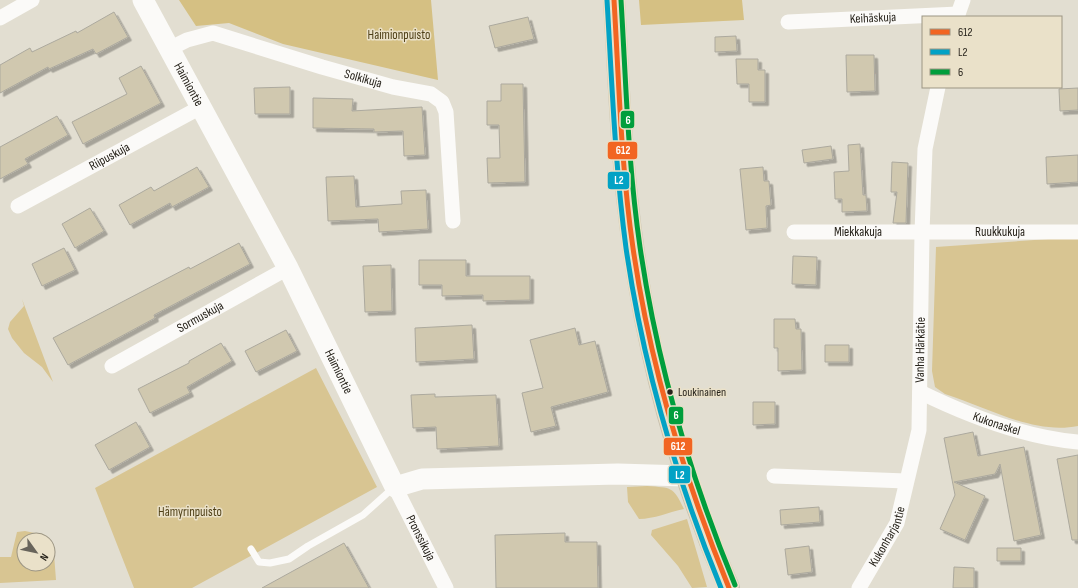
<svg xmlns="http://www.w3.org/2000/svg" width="1078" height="588" font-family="'Sofia Sans Condensed',sans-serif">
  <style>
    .green { fill: #d8c592 }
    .forest { fill: #d5c083 }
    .building { fill: #d0c8af; stroke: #aca99e; filter: url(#shadow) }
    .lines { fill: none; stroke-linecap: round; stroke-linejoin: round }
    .lane { stroke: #fbfaf8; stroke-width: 7 }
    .street { stroke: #fbfaf8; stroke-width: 15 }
    .secondary { stroke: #fbfaf8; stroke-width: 21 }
    .highway { stroke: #c7c0ae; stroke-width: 22 }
    .bus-1-casing { stroke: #eae1c9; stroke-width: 8 }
    .bus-2-casing { stroke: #eae1c9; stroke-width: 8 }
    .bus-3-casing { stroke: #eae1c9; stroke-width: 8 }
    .bus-1 { stroke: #f26522; stroke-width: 5 }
    .bus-2 { stroke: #02a2c5; stroke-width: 5 }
    .bus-3 { stroke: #009e3d; stroke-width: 5 }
    .bus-dot { fill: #27231b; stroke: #eae1c9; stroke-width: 1.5 }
    .labels { text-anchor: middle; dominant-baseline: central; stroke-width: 3; stroke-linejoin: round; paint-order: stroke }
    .bus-label { font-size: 12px; fill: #27231b; stroke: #eae1c9; text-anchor: start }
    .street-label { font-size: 13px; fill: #27231b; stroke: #eae1c9 }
    .park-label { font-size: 13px; fill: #4e3f16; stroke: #eae1c9 }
    .line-badge { stroke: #eae1c9; stroke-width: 1.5 }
    .badge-label { font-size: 11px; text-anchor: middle; font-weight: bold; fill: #fff }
  </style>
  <defs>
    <filter id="shadow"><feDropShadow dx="3.5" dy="3.5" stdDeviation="0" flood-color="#0004"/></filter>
  </defs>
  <rect width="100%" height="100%" fill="#e2ded1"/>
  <!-- green -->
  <path class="green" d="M1078,237V426C1033,435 987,407 945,394L935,387L932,371L936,247Z
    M22,299L53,382L42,367L24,353L12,338L8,329L10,322L24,306Z
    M316,368L377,487L192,588H134L95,488Z
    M647,486C672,488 673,486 684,509C669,512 654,519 639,519L628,502L627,487Z
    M687,519L707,587L692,588L678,566L651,535L652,530Z
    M25,531L44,535L48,540H24V564H48V540L54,554L56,580L0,583V557H11L17,532Z"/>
  <!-- forest -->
  <path class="forest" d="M179,0H431L438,80L283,44L229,23L196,26Z
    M639,0H742L744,20L641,25Z"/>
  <!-- building -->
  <path class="building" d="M114,12L128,37L96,54L93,49L49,69L48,67L0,93V65L30,48L32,52L76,31L77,33Z
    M528,17L534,39L495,48L489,26Z
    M736,36L737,51L715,52V37Z
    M846,55H874L875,91L847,92Z
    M736,59H758V70H765V102H749V84H737Z
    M141,66L161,103L83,144L72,122L127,94L119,78Z
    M501,84H523L525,182L488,183L487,158H500L499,125H487V101H501Z
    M290,87V114H255L254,88Z
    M1078,88V110L1060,111L1059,89Z
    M313,98L353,99L352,111L422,107L425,155L404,156L403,131L374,132V129L313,128Z
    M57,116L68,135L25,159L28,164L0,179V147Z
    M860,144L863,195H866L867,211L842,212V199H835L834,172L849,171L848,145Z
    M831,146L833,159L804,163L802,150Z
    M1078,155V182L1047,184L1046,157Z
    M892,162L908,163L906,223H893L897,192H891Z
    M197,167L209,187L172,207L170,203L130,225L119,205L151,187L154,191Z
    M763,167L764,181H769L771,205L766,206L767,228L746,230L740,169Z
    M354,176L356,207L402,204L401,191L426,190L428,229L379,232L378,219L328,221L326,177Z
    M90,208L104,231L75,248L62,224Z
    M239,243L250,264L154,315L155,318L68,365L53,338L189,267L190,269Z
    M64,248L75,270L42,286L32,264Z
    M793,256L817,257L816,285L792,284Z
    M419,260H466V276H530V300L483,301V295L442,296V285H419Z
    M391,265L392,311L365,312L363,266Z
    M774,319H795L796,329H801L802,370L778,371V348H774Z
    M472,325L474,359L416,362L415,328Z
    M575,328L579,345L595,341L608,392L551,407L556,426L531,432L522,393L543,388L530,340Z
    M286,330L297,351L256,372L245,351Z
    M221,343L232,361L187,387L190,393L150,413L138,389L189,363V361Z
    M825,345H849V362H825Z
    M435,394V397L496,395L499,446L437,449L436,427L413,428L411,395Z
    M753,402H775V424L753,425Z
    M136,422L150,447L109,470L95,445Z
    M973,432L978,456L1024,447L1041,535L1014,541L1000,464L995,474L954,482L985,496L965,540L940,529L955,495L944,438Z
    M1078,455V540H1072L1057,459Z
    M819,507L820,522L781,525L780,510Z
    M565,533V542H597L598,588H496L495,535Z
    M344,543L369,588H262Z
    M809,546L812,572L788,575L785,549Z
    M997,548H1021V561H997Z
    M954,567L974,568V588H953Z"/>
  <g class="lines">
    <!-- lane -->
    <path class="lane" d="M251,549L259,562L270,563L289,559L308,546L363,515L393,488"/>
    <!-- street -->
    <g class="street">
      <path d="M957,17L963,0"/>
      <path d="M0,18L32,0"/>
      <path id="s1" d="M788,22L958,14"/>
      <path id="s2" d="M169,49L187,40L213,33L322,67L393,87L431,94L442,102L446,112L453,221"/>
      <path id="s3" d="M18,206L201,107"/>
      <path id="s4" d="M794,232H1078"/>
      <path id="s5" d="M112,366L288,268"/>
      <path id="s6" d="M920,392C969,416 1023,437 1078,442"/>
      <path d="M774,476L906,481"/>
      <path id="s7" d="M395,487L446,588"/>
      <path id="s8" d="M859,588L897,523L919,430L922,233L925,149L938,87"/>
    </g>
    <!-- secondary -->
    <path class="secondary" id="s9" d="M143,0L288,268L395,487L422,479L618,474L685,476"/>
    <!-- highway -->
    <path class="highway" d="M614,0C618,66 620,131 627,197C641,331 675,464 729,588"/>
    <!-- bus-1 casing -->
    <g class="bus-1-casing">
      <path id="bus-1" d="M614,0C619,83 621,166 633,248C650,365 684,478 729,588"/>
    </g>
    <!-- bus-2 casing -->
    <g class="bus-2-casing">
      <path id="bus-2" d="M607,0C612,83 615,166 626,248C643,365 676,478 721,588"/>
    </g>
    <!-- bus-3 casing -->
    <g class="bus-3-casing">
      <path id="bus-3" d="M621,0C626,82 628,165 640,247C657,364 690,476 735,585"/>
    </g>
    <!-- bus-1 -->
    <use href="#bus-1" class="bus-1"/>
    <!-- bus-2 -->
    <use href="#bus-2" class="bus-2"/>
    <!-- bus-3 -->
    <use href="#bus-3" class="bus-3"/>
  </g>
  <!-- markers -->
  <circle class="bus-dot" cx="670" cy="392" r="3.5"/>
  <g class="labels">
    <!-- bus labels -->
    <g class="bus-label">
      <text x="678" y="392">Loukinainen</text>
    </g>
    <!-- street labels -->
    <g class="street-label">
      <text stroke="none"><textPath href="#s1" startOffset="85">Keihäskuja</textPath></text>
      <text stroke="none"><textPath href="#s2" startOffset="204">Solkikuja</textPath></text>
      <text stroke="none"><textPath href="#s9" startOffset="96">Haimiontie</textPath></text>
      <text stroke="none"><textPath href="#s3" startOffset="104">Riipuskuja</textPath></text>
      <text stroke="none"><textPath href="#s4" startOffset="64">Miekkakuja</textPath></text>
      <text stroke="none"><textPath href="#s4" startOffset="206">Ruukkukuja</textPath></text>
      <text stroke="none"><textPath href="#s5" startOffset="101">Sormuskuja</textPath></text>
      <text stroke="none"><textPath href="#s8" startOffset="251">Vanha Härkätie</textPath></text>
      <text stroke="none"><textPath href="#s9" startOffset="420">Haimiontie</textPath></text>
      <text stroke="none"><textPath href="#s6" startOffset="83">Kukonaskel</textPath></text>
      <text stroke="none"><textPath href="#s8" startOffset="59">Kukonharjantie</textPath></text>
      <text stroke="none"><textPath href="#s7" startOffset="57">Pronssikuja</textPath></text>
    </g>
    <!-- park labels -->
    <g class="park-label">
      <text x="399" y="35">Haimionpuisto</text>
      <text x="190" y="512">Hämyrinpuisto</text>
    </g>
  </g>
  <g class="line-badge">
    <rect x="620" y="110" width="15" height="19" rx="4" fill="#009e3d"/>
    <rect x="607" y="141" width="31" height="19" rx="4" fill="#f26522"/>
    <rect x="607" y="171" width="23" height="19" rx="4" fill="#02a2c5"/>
    <rect x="668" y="406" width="16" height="19" rx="4" fill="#009e3d"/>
    <rect x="663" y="437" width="30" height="19" rx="4" fill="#f26522"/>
    <rect x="668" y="465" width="23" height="19" rx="4" fill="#02a2c5"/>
  </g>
  <g class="badge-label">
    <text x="628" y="124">6</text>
    <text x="623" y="154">612</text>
    <text x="619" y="184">L2</text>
    <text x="676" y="419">6</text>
    <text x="678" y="450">612</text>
    <text x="680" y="479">L2</text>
  </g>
  <!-- legend -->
  <rect x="922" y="16" width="140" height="72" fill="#eae1c9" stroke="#9c9583"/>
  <rect x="930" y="29" width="20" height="6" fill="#f26522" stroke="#9c9583"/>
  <text x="958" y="36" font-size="12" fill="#27231b">612</text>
  <rect x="930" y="49" width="20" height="6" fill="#02a2c5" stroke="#9c9583"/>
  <text x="958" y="56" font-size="12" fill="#27231b">L2</text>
  <rect x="930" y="69" width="20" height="6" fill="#009e3d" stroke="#9c9583"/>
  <text x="958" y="76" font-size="12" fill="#27231b">6</text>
  <!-- north arrow -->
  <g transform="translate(36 552) rotate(123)"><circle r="19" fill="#eae1c9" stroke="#9c9583"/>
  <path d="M0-3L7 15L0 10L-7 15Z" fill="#68645b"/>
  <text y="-6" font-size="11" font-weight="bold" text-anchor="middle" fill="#27231b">N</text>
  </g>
</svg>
